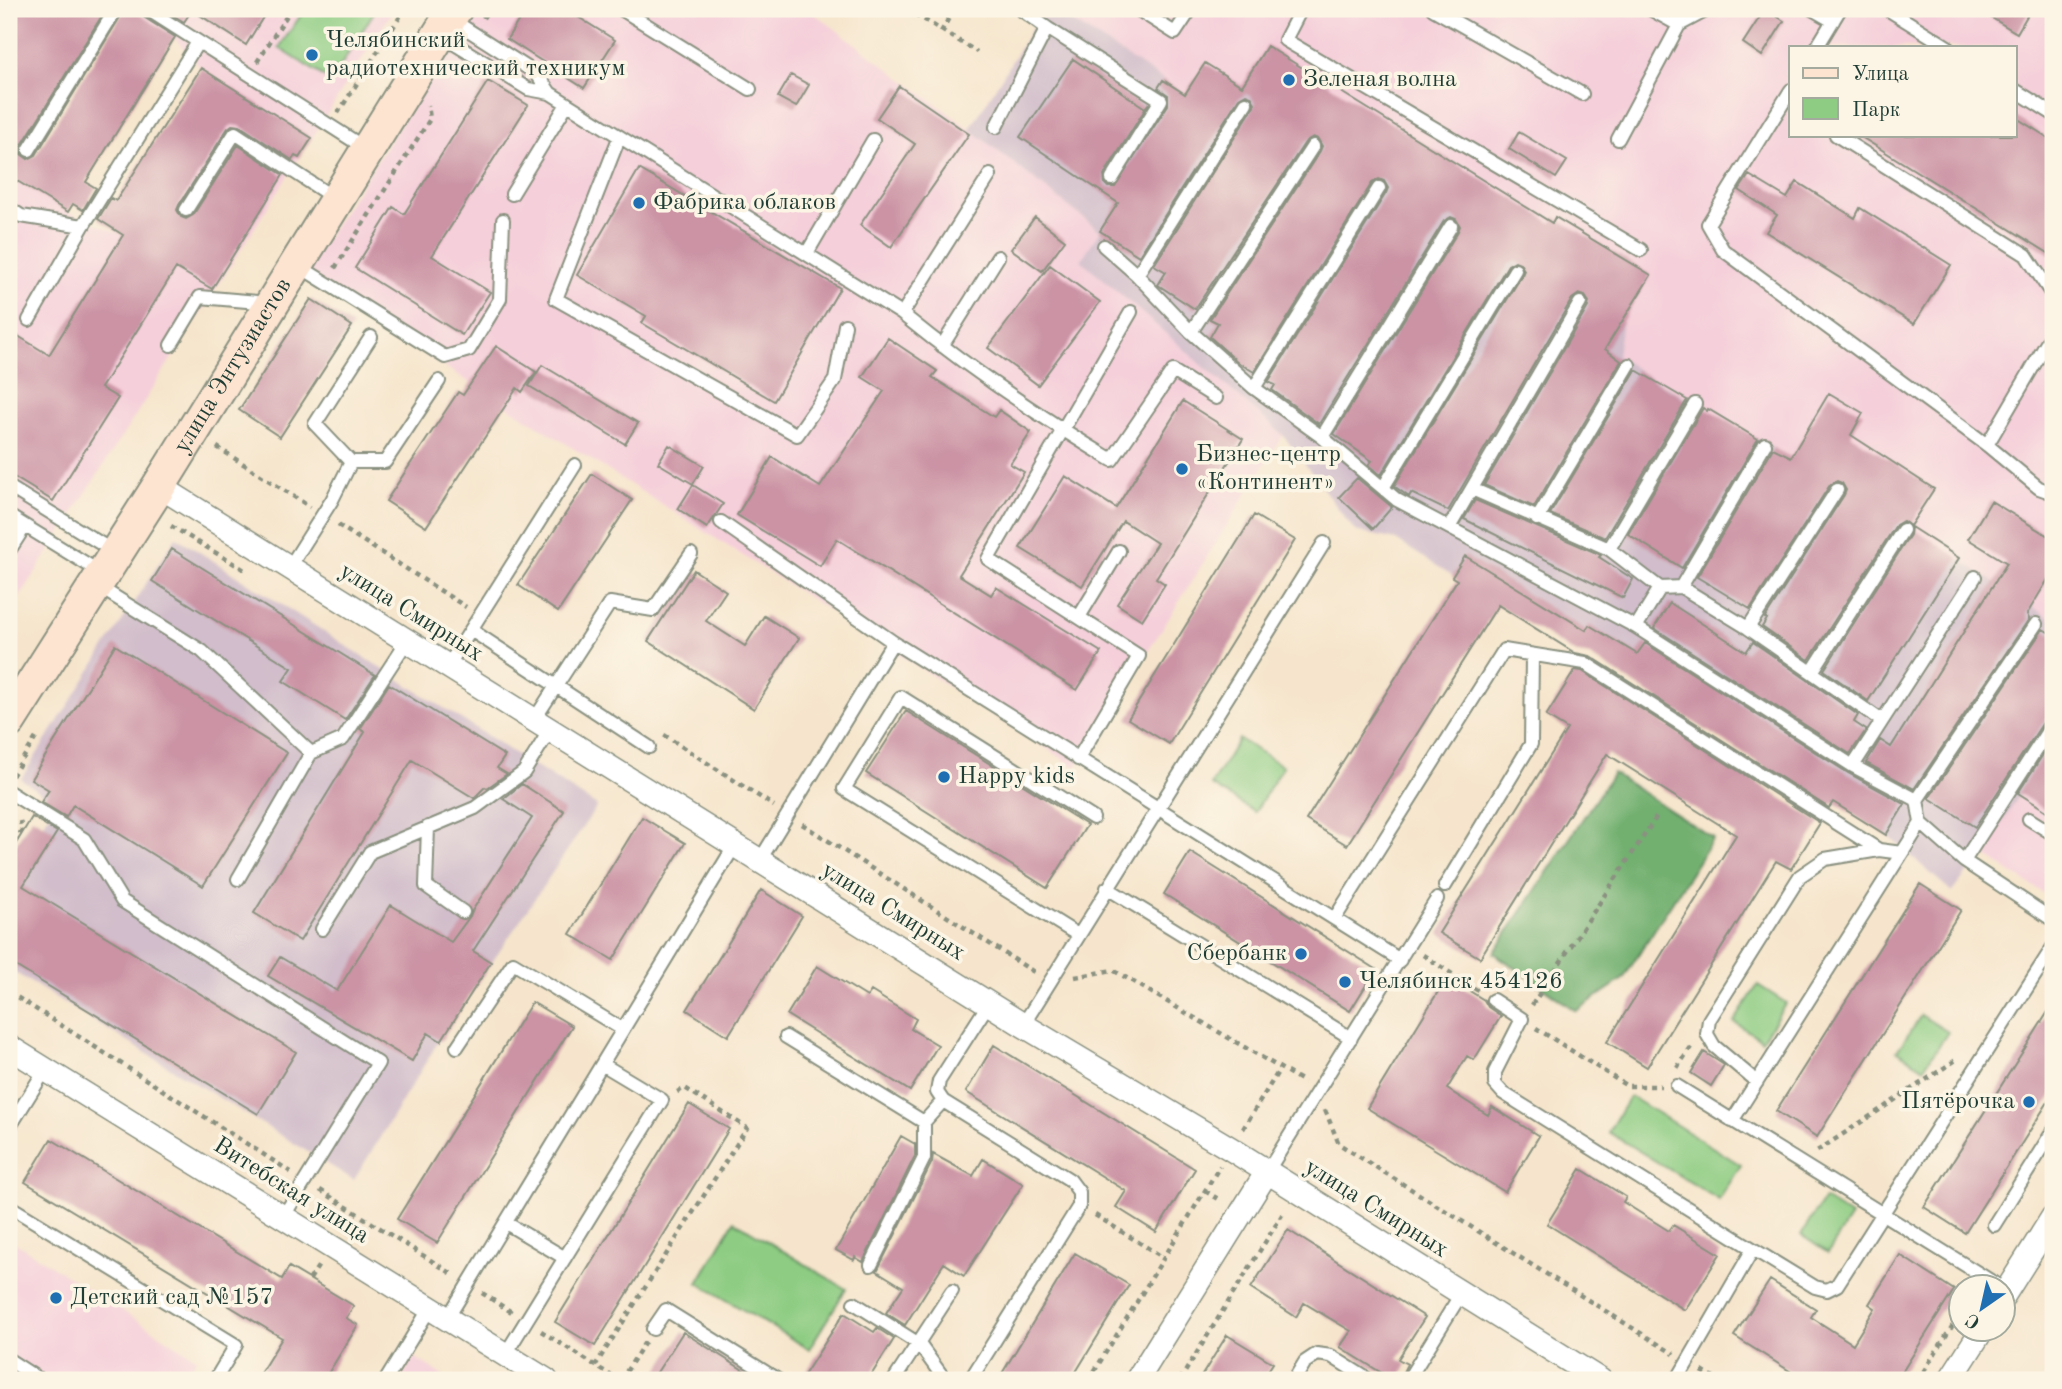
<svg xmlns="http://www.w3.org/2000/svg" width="2062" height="1389" font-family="'Old Standard TT',serif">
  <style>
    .built { fill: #f5cfda; fill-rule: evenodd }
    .industrial { fill: #d1bdcb }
    .green { fill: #8dcc82; stroke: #56845b; stroke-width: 2 }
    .forest { fill: #72b070; stroke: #487652; stroke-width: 2 }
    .building { fill: #cb93a4 }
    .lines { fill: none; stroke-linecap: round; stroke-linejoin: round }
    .service-casing { stroke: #8a9180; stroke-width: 16 }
    .minor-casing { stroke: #8a9180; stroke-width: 26 }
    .secondary-casing { stroke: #8a9180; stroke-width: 37 }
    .path { stroke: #8a9180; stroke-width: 4.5; stroke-dasharray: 5 5; stroke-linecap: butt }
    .service { stroke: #fff; stroke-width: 12 }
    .minor { stroke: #fff; stroke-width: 23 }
    .secondary { stroke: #fde4d1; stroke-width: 33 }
    .poi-dot { fill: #1f6fb2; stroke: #fcf5e5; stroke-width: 2.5 }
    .labels { text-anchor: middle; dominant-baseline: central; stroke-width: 7; stroke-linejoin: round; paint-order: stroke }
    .poi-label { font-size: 24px; fill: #1f3d34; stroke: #fcf5e5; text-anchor: start }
    .street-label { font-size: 24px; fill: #1f3d34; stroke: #fcf5e5 }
  </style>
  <rect width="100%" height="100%" fill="#fcf5e5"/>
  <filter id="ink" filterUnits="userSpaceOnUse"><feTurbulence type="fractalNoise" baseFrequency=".0143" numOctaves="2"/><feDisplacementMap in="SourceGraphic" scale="14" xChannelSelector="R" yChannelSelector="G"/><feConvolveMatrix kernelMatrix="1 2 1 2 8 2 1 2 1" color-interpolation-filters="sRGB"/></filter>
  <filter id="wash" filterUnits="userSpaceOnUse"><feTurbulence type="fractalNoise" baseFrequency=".00686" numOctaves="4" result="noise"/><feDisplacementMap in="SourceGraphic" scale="28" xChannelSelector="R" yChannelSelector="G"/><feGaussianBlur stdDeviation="1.57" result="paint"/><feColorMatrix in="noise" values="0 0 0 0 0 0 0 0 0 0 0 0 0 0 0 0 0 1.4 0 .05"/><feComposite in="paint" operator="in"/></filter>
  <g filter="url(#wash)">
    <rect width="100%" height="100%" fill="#f6e5cc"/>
    <!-- built -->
    <path class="built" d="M123,9H394L9,614V176L68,212L123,235L167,210L216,104L228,84L201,68L175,38Z
      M475,9H805L811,11L970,129L1100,231L1082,260L1283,435L1076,767L302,276Z
      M1053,9H2053V620L1849,488L1820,475L1641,372L1617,356L1622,321L1204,63L1185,94ZM1791,47H2015V135H1791Z
      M2053,743V899L1982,854Z
      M9,1239L197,1358L183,1380H9Z
      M414,1357L450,1380H400Z"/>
    <!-- industrial -->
    <path class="industrial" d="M1044,9H1053L1185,94L1205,63L1622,321L1617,356L1641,372L1820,475L1849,488L2053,620V743L1982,854L1952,892L1886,834L1577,645L1572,651L1396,540L1355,531L1283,435L1081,260L1100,231L970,129Z
      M176,537L597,806L435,1047L354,1180L9,969V877L56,803L21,779Z"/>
    <!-- green -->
    <path class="green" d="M305,9H376L331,81L279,48Z
      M1239,739L1283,766L1255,812L1211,785Z
      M1758,985L1786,1003L1762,1040L1734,1022Z
      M1921,1015L1948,1032L1924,1068L1897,1051Z
      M1630,1096L1741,1165L1719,1200L1608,1132Z
      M1824,1199L1851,1216L1828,1253L1801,1235Z
      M734,1221L846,1289L809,1349L698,1283Z"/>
    <!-- forest -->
    <path class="forest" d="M1613,773L1713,838L1623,979L1576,1011L1494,953Z"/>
    <g id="blocks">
      <!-- building -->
      <path class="building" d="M9,9H106L22,145L21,154L28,159L36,155L125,9H138L142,16L175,37L86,182L96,188L83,210L73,204L68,212L9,176Z
        M163,9H268L246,45L192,10L184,22Z
        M526,9H565L615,40L584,88L507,39Z
        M1765,9L1784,21L1762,56L1743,43Z
        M1977,9H2031L2017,33Z
        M1267,46L1552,223L1555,217L1651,275L1605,349L1621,361L1534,507L1484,485L1588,307L1589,302L1585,296L1579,294L1572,299L1448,511L1411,493L1409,497L1394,486L1522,275L1524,270L1520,263L1515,261L1508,265L1381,475L1368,465L1372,461L1334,434L1458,231L1460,226L1456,219L1451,217L1444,221L1319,424L1272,390L1275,385L1268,382L1386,193L1388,188L1384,181L1379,179L1372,183L1254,372L1239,363L1210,337L1218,323L1210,319L1320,151L1322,146L1318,139L1313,137L1306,141L1195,309L1158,285L1166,272L1154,265L1253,108L1255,103L1251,96L1246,94L1239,98L1139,256L1100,231L1118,203L1020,137L1073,59L1145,108L1149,103L1104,175L1105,184L1108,187H1115L1168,105V95L1158,88L1163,80L1185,94L1205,63L1242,86Z
        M201,68L312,138L299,158L295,156L292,160L240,126L232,125L228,128L179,205L177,210L181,217L186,219L193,215L238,145L283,175L212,289L176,268L101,388L118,398L53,501L9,474V350L18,336L49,355L123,235L98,219L111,198L116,201Z
        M791,75L809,85L796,107L778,97Z
        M488,81L528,105L432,256L490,292L462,335L355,268L393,207L404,214Z
        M899,86L969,134L891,247L860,225L915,144L877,118Z
        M2015,117L2053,141V256L1858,135H2015Z
        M1519,132L1567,161L1556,178L1509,149Z
        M639,169L840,288L774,401L642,323L646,316L577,275Z
        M1749,175L1787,198L1797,182L1855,218L1860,208L1951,265L1914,324L1766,232L1777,215L1739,190Z
        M1035,217L1065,240L1042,271L1011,249Z
        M1050,265L1100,302L1038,385L988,348Z
        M311,299L352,326L280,437L239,410Z
        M888,338L937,371L932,377L994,417L999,410L1031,432L1010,464L1024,472L959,575L991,595L996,587L1101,652L1077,690L837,539L820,566L737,515L772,457L820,487L884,391L862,377Z
        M496,346L536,372L522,392L517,388L426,527L386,501L458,392L463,395Z
        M542,365L638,423L625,444L529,386Z
        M1636,370L1687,400L1605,538L1550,514Z
        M1829,393L1863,413L1851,435L1934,489L1910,526L1903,521L1896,525L1809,660L1762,627L1767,619L1765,618L1844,495L1846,490L1842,483L1837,481L1830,485L1750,609L1697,577L1773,448L1791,457Z
        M1183,401L1243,439L1156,578L1165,584L1142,620L1117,604L1157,543L1123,521L1082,586L1020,548L1065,476L1116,508Z
        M1703,408L1707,411L1708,409L1758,439L1682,568L1628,534Z
        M669,445L704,466L693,484L658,463Z
        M592,474L632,500L558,612L518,585Z
        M1357,478L1392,507L1373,529L1339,497Z
        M693,485L723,504L707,528L678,509Z
        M1475,500L1601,555L1599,557L1633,579L1623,598L1464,519Z
        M1991,501L2053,539V571L2027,614L2029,619L1914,789L1866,763L1880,740L1891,747L2007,563L1968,539Z
        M1254,515L1295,540L1169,744L1128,719Z
        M1911,527L1959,558L1868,701L1824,670L1910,535Z
        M172,549L375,675L345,720L283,681L292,668L152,581Z
        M1465,556L1586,630L1589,625L1637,654L1645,643L1848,773L1905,804L1886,835L1833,802L1829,808L1590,656L1575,653L1498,605L1347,845L1306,820L1457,580L1452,577Z
        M694,570L726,591L706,621L745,646L764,616L799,638L754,709L648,641Z
        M1670,603L1746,652L1753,642L1858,715L1854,722L1866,730L1850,754L1654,628Z
        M2043,629L2053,635V714L2046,718L1975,827L1929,798Z
        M115,645L287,753L203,886L73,805L66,817L41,802L49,790L31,779Z
        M1575,670L1582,671L1820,823L1791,869L1776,861L1647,1067L1607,1042L1736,835L1607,754L1480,958L1439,933L1567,729L1546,716Z
        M389,684L505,756L497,768L507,774L487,788L485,787L474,798L412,760L300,941L254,913L365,732L360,729Z
        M906,711L1087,825L1047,888L866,773Z
        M2053,739V815L2018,793Z
        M522,784L564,811L473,951L491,962L441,1041L428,1033L412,1061L268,976L280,957L337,991L391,905L451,942L470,916L472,911L532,818L503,799Z
        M32,817L57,832L23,886L296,1052L258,1114L9,962V855Z
        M642,817L685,843L613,960L570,934Z
        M1190,852L1376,969L1350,1011L1164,894Z
        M1920,884L1961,910L1817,1137L1776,1111Z
        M761,890L802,916L728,1036L687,1010Z
        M817,966L867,997L871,991L916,1019L911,1029L938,1045L910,1091L787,1015Z
        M1447,977L1484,1000L1488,1007L1501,1016L1474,1060L1467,1056L1447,1089L1488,1115L1492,1107L1539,1136L1505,1192L1367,1108Z
        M532,1002L572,1026L437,1243L397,1219Z
        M2053,1004V1094L1965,1233L1924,1207Z
        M994,1045L1195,1169L1156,1232L1116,1207L1126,1191L966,1092Z
        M1704,1052L1724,1065L1711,1086L1691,1073Z
        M689,1104L729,1129L595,1346L555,1322Z
        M901,1136L915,1144V1156L863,1262L855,1257L854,1260L836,1250Z
        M51,1139L282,1279L289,1267L354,1306L346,1318L358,1325L324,1380H256L282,1338L25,1182Z
        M933,1154L973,1176L983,1159L1023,1184L964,1276L944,1263L905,1325L886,1313L903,1287L877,1271L932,1162Z
        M1581,1169L1626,1197L1623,1202L1669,1231L1673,1225L1720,1254L1685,1310L1547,1224Z
        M1288,1230L1425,1317L1398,1359L1407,1364L1399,1380H1393L1340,1347L1351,1331L1304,1303L1296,1317L1251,1288Z
        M1075,1253L1129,1285L1071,1380H998Z
        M1900,1255L1954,1290L1897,1380H1804L1734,1336L1770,1280L1816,1309L1811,1317L1853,1344L1875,1308L1869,1304Z
        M844,1313L874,1332L877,1328L894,1339L868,1380H801Z
        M683,1332L759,1380H652Z
        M1227,1335L1273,1363L1262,1380H1199Z"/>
    </g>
  </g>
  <g filter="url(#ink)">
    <use href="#blocks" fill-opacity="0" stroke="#8a9180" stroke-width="2"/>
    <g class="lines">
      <!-- service casing -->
      <g class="service-casing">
        <path id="service" d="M147,9L368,150
          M621,9L750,89
          M1020,9L1047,28
          M1137,9L1175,33L1191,9
          M1301,9L1285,40L1641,250
          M1433,9L1582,94
          M1812,9L1833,21
          M1887,9L1948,47
          M1679,25L1709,9
          M440,35L528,89L550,93L537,74L451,19
          M1817,47L1840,9
          M1791,90L1708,224L1723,250L1987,445L2039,488L2053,493
          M2015,90L2053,114
          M550,93L902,314C968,368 1039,416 1112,460L1173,371L1216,398
          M1246,103L1137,275L1191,332L1254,388L1322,437L1397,500L1636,627L1853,766L1917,800L1921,823
          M996,127L1047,28L1161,100L1112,179
          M1836,135L2026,255L2053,296
          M619,138L556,299L797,435L835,380L845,325
          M1618,139L1679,25L1650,9
          M29,150L116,9
          M512,194L567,104
          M9,208L21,216L83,226L198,42
          M186,210L235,133L337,200
          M1104,246L1137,275
          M807,253L873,140
          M299,266L445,357L469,350L500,299L503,220
          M902,314L990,175
          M29,320L83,226
          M1191,332L1313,146
          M371,337L315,424L351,462H385L439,381
          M171,345L200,297L269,303
          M942,346L998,257
          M1254,388L1379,188
          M1322,437L1451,226
          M1987,445L2051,336L2053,324
          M9,487L116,553
          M1383,488L1515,270
          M1472,489L1609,549L1695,404
          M9,516L103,574
          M1537,519L1629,365
          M721,522L893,642
          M1450,526L1580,303
          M1609,549L1660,588
          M9,551L25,526
          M289,568L332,500L351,462
          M96,585L202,651L311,753L238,879
          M1681,587L1765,444
          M1079,617L1119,551
          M1636,627L1660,588L1681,587L1748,628L1882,721
          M1748,628L1837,490
          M471,630L649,747
          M448,666L575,465
          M1812,672L1903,530
          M534,720L610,603L653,610L691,554
          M311,753L343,739L407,641
          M1078,759L1139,656L988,559L1131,312
          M1853,766L1975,577
          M9,792L84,839L122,901L378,1063L283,1217
          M1917,800L2036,624
          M2029,819L2053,834
          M428,827L426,886L463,912
          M760,860L893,642L1400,960
          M1964,861L2053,723
          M1445,886L1531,744L1532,655
          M1107,888L1351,1038
          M1335,918L1504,650L1585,663L1879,850
          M322,929L370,852L475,808L524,772L550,730
          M1078,935L844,789L901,697L1093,818
          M1493,1000L1522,1019L1495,1072V1084L1503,1093L1753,1249L1815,1287L1827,1290L1837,1285L2053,947
          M1023,1025L1324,543
          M786,1037L924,1122L943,1101
          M457,1047L513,963L622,1029
          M1757,1082L1714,1046L1707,1034L1709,1020L1800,876L1825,859L1879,850L1902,853
          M1677,1086L2002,1288
          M1732,1121L1921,823L1964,861L2053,920
          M9,1128L45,1070
          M1267,1172L1437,899
          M9,1206L236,1345L215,1380
          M506,1223L565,1258
          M1994,1225L2053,1131
          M871,1265L924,1158V1122
          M854,1303L919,1344L945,1380
          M447,1319L735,845
          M653,1329L666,1310L778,1380
          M505,1355L662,1100L602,1064
          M9,1360L40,1380
          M386,1380L430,1308
          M894,1380L952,1291
          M970,1380L1079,1206V1192L1070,1180L943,1101L937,1092L939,1081L989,1003
          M1294,1380L1305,1362L1317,1354L1331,1356L1369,1380
          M1408,1380L1461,1294
          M1677,1380L1753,1249"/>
      </g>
      <!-- minor casing -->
      <g class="minor-casing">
        <path id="minor" d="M159,486L1023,1025L1231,1149L1600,1380
          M9,1047L546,1380
          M2002,1298L2053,1217
          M1137,1380L1267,1172
          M1950,1380L1982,1330"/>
      </g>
      <!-- secondary casing -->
      <g class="secondary-casing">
        <g id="secondary">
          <path id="s1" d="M9,721L159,486L455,9"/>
        </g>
      </g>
      <!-- path -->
      <path class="path" d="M907,9L977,52
        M483,18L489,9
        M941,32L950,16L949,9
        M257,62L291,9
        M338,113L405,9
        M335,268L430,119L428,105
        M217,447L310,507
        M338,525L466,607
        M171,526L248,572
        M664,735L774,806
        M12,776L37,736
        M802,824L1037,974
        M9,851L22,830L20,821
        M1423,955L1480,992
        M1075,977L1113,970L1304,1082
        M9,992L291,1172
        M1532,1005L1657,816
        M1536,1028L1627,1086H1661
        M1677,1068L1693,1044
        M1325,1110L1339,1144L1674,1354
        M1243,1129L1281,1067
        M1817,1151L1959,1058
        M320,1190L454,1275
        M1205,1191L1222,1201
        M1095,1215L1164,1258
        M310,1279L319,1265
        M482,1293L513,1313
        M541,1331L618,1380
        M595,1366L747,1128L685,1088L675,1093
        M1702,1371L1717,1380
        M621,1380L645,1342
        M1089,1380L1220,1166
        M1180,1380L1285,1210
        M1918,1380L1960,1314"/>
      <!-- service -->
      <use href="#service" class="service"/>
      <!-- minor -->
      <use href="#minor" class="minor"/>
      <!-- secondary -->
      <use href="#secondary" class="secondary"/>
    </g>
  </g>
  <!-- markers -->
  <g class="poi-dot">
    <circle cx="312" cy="55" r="7"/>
    <circle cx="1289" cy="80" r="7"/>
    <circle cx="639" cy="203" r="7"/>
    <circle cx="1182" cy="469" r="7"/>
    <circle cx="944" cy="777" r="7"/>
    <circle cx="1301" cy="954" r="7"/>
    <circle cx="1345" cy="982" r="7"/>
    <circle cx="2029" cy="1102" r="7"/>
    <circle cx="56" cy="1298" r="7"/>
  </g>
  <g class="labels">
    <!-- poi labels -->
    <g class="poi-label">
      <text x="326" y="41">Челябинский<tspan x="326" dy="28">радиотехнический техникум</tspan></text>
      <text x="1303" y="80">Зеленая волна</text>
      <text x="653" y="203">Фабрика облаков</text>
      <text x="1196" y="455">Бизнес-центр<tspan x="1196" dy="28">«Континент»</tspan></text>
      <text x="958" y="777">Happy kids</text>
      <text x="1287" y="954" text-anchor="end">Сбербанк</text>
      <text x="1359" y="982">Челябинск 454126</text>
      <text x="2015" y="1102" text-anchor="end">Пятёрочка</text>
      <text x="70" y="1298">Детский сад №157</text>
    </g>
    <!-- street labels -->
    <g class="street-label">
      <text stroke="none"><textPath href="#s1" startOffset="420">улица Энтузиастов</textPath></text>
      <text transform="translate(411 613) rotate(32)">улица Смирных</text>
      <text transform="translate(893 912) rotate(32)">улица Смирных</text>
      <text transform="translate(291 1191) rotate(32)">Витебская улица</text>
      <text transform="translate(1376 1209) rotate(32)">улица Смирных</text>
    </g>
  </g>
  <!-- margin -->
  <rect width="2062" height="1389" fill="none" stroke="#fcf5e5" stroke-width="35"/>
  <!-- legend -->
  <rect x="1789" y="46" width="228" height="91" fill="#fcf5e5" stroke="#a4ab9e" stroke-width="2"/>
  <rect x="1803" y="68" width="35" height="10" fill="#fde4d1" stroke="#a4ab9e" stroke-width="2"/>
  <text x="1852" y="80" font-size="21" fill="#1f3d34">Улица</text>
  <rect x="1803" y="98" width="35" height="21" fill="#8dcc82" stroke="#a4ab9e" stroke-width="2"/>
  <text x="1852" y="116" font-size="21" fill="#1f3d34">Парк</text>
  <!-- north arrow -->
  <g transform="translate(1982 1308) rotate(214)"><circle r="33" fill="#fcf5e5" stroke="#a4ab9e" stroke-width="2"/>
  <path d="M0-5L12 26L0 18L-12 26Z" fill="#1f6fb2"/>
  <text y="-10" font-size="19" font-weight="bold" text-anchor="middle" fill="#1f3d34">С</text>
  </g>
</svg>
